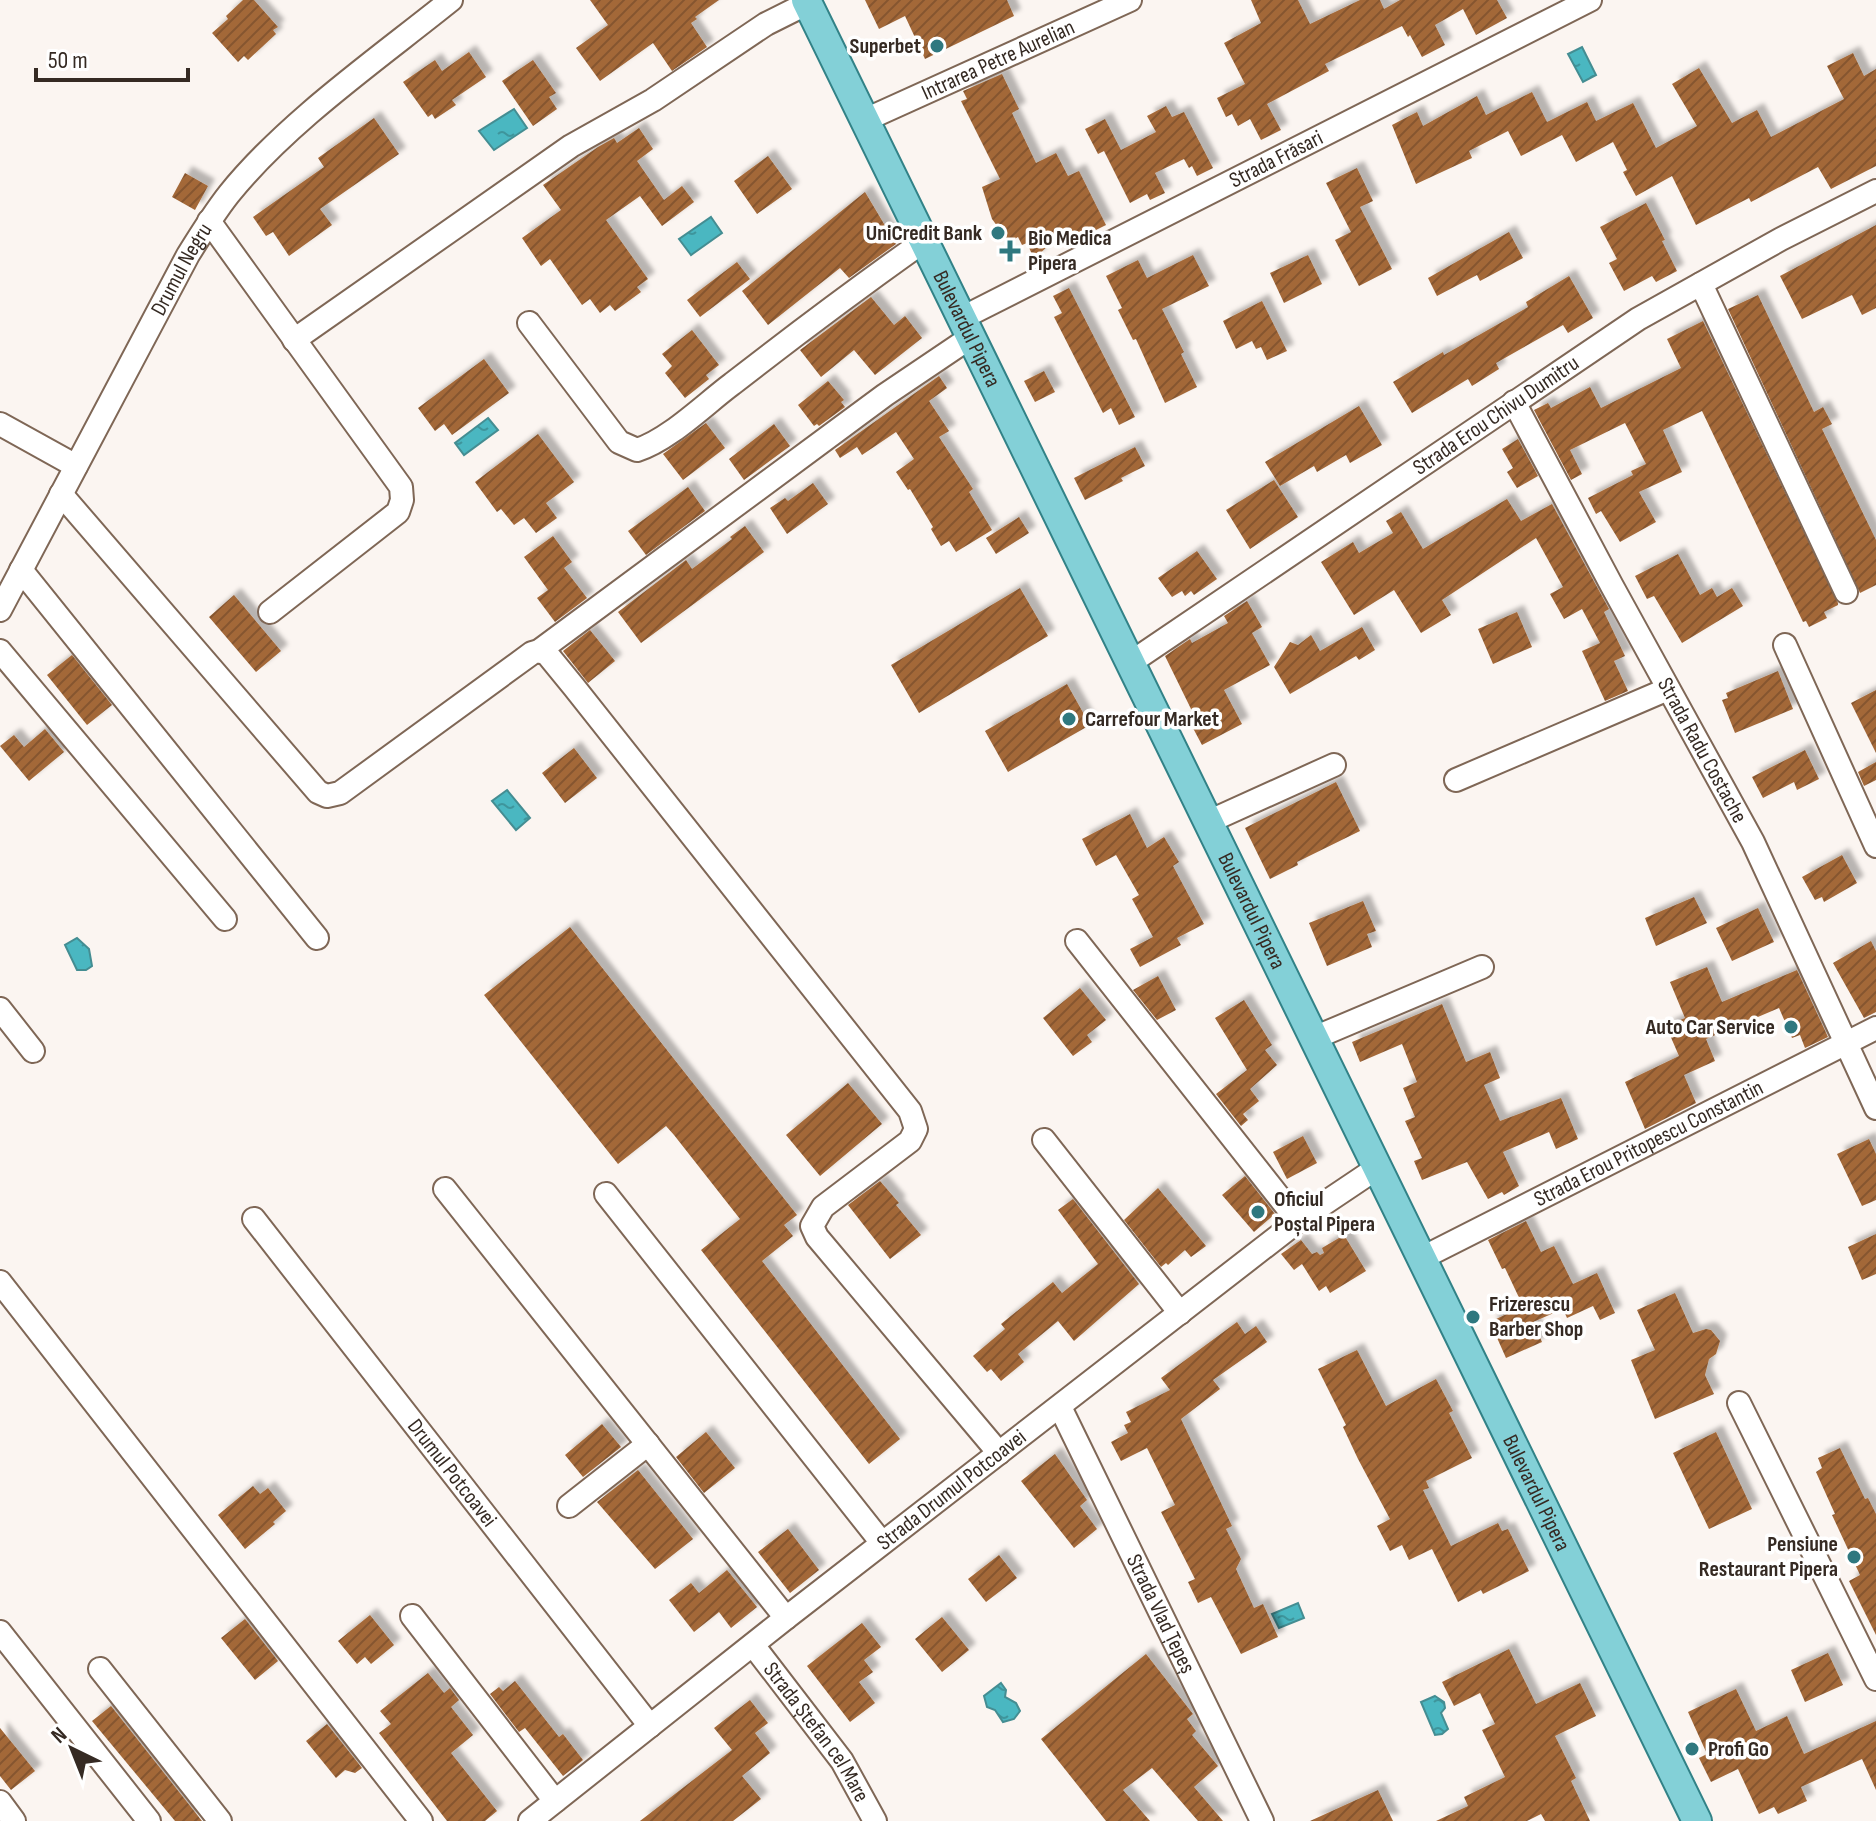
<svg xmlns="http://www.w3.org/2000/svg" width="1876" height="1821" font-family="'Sofia Sans Condensed',sans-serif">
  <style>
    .water { fill: url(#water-ripples); stroke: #448d92; stroke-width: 2 }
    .building { fill: url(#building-hatch); filter: url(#shadow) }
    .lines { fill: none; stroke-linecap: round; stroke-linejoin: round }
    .minor-casing { stroke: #7f6756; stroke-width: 26 }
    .major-casing { stroke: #328287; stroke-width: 32 }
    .minor { stroke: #fff; stroke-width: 22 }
    .major { stroke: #83d0d7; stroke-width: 28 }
    .poi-dot { fill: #2f787f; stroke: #fff; stroke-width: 3 }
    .labels { text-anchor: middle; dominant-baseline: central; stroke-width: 7; stroke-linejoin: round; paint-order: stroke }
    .poi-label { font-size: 22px; font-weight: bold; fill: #352a23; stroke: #fff; text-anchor: start }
    .street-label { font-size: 22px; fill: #352a23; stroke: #fff }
  </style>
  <defs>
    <pattern id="water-ripples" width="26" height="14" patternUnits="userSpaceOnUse" patternTransform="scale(2)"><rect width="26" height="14" fill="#4ab7c1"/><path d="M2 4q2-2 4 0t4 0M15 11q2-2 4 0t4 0" fill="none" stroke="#3e959c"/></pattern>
    <pattern id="building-hatch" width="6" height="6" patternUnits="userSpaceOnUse" patternTransform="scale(2)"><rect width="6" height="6" fill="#a36838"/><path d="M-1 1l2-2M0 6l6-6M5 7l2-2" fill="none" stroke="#86562f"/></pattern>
    <filter id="shadow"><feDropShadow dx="7" dy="-7" stdDeviation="2" flood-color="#0004"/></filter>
  </defs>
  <rect width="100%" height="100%" fill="#fbf5f1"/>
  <!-- water -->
  <path class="water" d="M1582,47L1596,75L1583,82L1568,54Z
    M514,109L527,128L494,150L479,131Z
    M711,217L722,233L691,255L679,239Z
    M488,418L498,430L464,455L455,443Z
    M507,790L530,818L516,830L492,801Z
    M77,938L89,949L92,966L86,970H77L65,945Z
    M1298,1603L1304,1618L1279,1628L1272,1614Z
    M1001,1683L1006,1690L1005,1697L1016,1703L1020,1711L1014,1719L1003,1722L995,1710L987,1707L984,1696Z
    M1435,1696L1444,1702L1445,1708L1441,1713L1448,1729L1442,1734L1435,1735L1421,1702Z"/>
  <!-- building -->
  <path class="building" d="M243,0H254L278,27L273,30L276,34L248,60L244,56L238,62L212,33L228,19L226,16Z
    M590,0H719L695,17L697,19L691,23L707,47L672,71L653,43L600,81L576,48L608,25Z
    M865,0H1007L1014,16L925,59L905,16L879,29Z
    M1251,0H1298L1310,24L1360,0H1380L1384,9L1400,0H1497L1507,18L1476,35L1463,9L1435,25L1445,45L1422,57L1410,35L1408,37L1402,26L1325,64L1329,71L1267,104L1281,130L1261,140L1250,119L1238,126L1232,114L1226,117L1217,98L1245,84L1224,43L1261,23Z
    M469,52L486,77L452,100L456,105L435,119L432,114L428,117L403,82L435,60L442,71Z
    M1853,53L1864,76L1876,69V166L1831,189L1818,167L1751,202L1749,198L1696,225L1672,176L1636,196L1623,172L1627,170L1613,142L1576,162L1562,135L1521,156L1508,131L1469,151L1472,158L1416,184L1392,125L1417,112L1423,126L1477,96L1486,115L1532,92L1547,122L1587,102L1596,121L1633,103L1656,148L1697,126L1672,84L1699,68L1732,123L1757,110L1771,137L1844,99L1827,66Z
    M533,60L556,93L549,97L557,109L533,126L502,81Z
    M1002,74L1019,109L1012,113L1036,163L1056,153L1068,176L1079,171L1106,225L1080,238L1077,231L1050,244L1034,259L1027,243L1022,245L1018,237L1009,242L992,219L982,187L1000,179L961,101L967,99L963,91Z
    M1166,106L1172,117L1184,112L1213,168L1197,176L1192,166L1189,168L1184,159L1155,173L1165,193L1150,200L1147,194L1130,203L1104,151L1098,154L1085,129L1105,119L1121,150L1156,132L1147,116Z
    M374,118L399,154L320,209L332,225L289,256L273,232L266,236L253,217L324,167L318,158Z
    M639,128L653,149L637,161L664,200L682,186L694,202L662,226L640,196L606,220L648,279L637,287L641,292L615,311L610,305L600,313L590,299L582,305L550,259L541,266L522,238L561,210L543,185L598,147L614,138L617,143Z
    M768,156L792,189L757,214L734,181Z
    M1357,168L1373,201L1360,207L1392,269L1359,286L1335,240L1351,232L1326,183Z
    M185,173L208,186L195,210L172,197Z
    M865,192L896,244L849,278L840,268L768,325L742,291Z
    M1646,203L1665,240L1662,241L1677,271L1656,282L1652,276L1624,291L1609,263L1617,259L1600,227Z
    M1876,225V308L1862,315L1852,295L1802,319L1780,276Z
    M1509,232L1523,258L1480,281L1477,275L1437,296L1428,278Z
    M1193,255L1209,286L1162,309L1184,352L1181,354L1197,387L1165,403L1136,339L1133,340L1118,310L1122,308L1106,276L1138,260L1147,278Z
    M1308,255L1322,284L1284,303L1270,273Z
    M737,262L750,279L700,317L687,300Z
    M1569,276L1593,318L1568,333L1563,325L1496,363L1499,369L1472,386L1468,379L1412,413L1393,382L1443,352L1444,355L1528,307L1526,302Z
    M1069,288L1135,417L1119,425L1111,408L1103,413L1054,317L1062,313L1053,296Z
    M1758,295L1814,412L1823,407L1832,424L1822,429L1876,540V585L1860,593L1728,309Z
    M871,297L894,325L905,316L922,338L875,375L854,350L821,377L800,350Z
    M1262,301L1287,351L1267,360L1261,347L1256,349L1252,341L1236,349L1223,321Z
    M1703,321L1838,603V605L1824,612L1827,618L1809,627L1806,621L1803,622L1702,411L1663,430L1682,472L1639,492L1656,522L1620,542L1601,511L1596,514L1588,498L1633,475L1631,471L1646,464L1625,423L1570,450L1582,474L1571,480L1534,410L1548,403L1551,408L1590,387L1601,408L1681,368L1667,339Z
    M692,330L719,365L706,375L709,379L685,398L665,373L672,366L662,354Z
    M484,359L509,393L452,435L444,424L435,431L418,408Z
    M1044,371L1055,392L1035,402L1024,381Z
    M939,376L947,388L929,401L949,431L939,437L973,489L969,492L992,530L956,552L949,541L941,546L931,529L933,527L910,489L908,490L896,472L914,459L896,432L862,455L857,447L840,458L835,450Z
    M828,381L844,400L841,402L845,407L819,426L817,424L814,426L798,405Z
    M1359,406L1382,445L1350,463L1346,455L1317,472L1314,466L1280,486L1265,462Z
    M706,423L725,448L683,480L663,454Z
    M774,424L790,446L744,480L729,459Z
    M538,434L574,482L546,503L557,518L536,533L524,518L514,525L501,509L497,512L475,482Z
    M1518,439L1538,476L1517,488L1507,472L1513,468L1502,449Z
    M1135,447L1145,466L1121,478L1123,481L1085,500L1074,478Z
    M1274,480L1298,517L1250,549L1226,510Z
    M813,483L828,504L787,534L770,508L785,498L788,501Z
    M688,487L705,511L646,555L628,531Z
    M1507,499L1521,521L1552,504L1609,609L1604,612L1625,656L1614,661L1628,691L1605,701L1582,651L1600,643L1582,609L1564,619L1550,594L1563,587L1536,538L1442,600L1451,615L1421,633L1394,590L1354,615L1321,562L1353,542L1359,553L1393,533L1386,521L1401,512L1423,549Z
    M1019,517L1029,533L996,554L986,538Z
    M745,526L764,552L641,643L618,612L686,560L692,569L732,539L730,537Z
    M553,536L572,562L564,568L587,598L555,622L537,598L548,590L524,557Z
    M1197,551L1217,579L1194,595L1191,591L1185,596L1182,591L1172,597L1158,578Z
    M1678,554L1700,595L1712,588L1717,597L1732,588L1743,606L1682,643L1654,596L1647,599L1635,576Z
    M1020,588L1048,636L919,713L891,665Z
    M234,595L281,651L256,672L209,617Z
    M1247,601L1262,627L1252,633L1270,665L1224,690L1242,724L1202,745L1186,715L1192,711L1165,656L1190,639L1192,643L1228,623L1224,616Z
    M1517,612L1532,647L1493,664L1478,629Z
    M1362,627L1375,650L1359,660L1356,656L1290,694L1274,667L1290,642L1298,645L1311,635L1320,651Z
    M590,630L615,661L588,683L563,651Z
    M72,655L112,705L87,725L47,675Z
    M1778,671L1793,709L1735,733L1722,700L1728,698L1726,693Z
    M1067,684L1090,725L1008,772L985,731Z
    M1876,690V753L1851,703Z
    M45,729L64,752L29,781L0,746L14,735L24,747Z
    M574,748L597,778L565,803L542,773Z
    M1805,750L1819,779L1797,790L1794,782L1763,798L1752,777Z
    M1876,762V780L1864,786L1858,772Z
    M1336,782L1360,831L1297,862L1298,865L1270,879L1245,828Z
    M1130,814L1147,848L1164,837L1179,862L1173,866L1204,924L1177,938L1181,945L1140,967L1130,949L1153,937L1132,899L1139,895L1116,855L1096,866L1082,839Z
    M1842,855L1857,883L1824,902L1822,897L1815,900L1802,877Z
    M1694,897L1707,923L1656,946L1645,918Z
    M1363,901L1376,931L1367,934L1372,947L1327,966L1309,923Z
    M1758,908L1774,942L1732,961L1716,928Z
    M570,927L797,1215L784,1225L793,1236L762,1261L900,1439L869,1464L701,1250L740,1219L674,1135L666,1126L618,1164L484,995Z
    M1871,941L1876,951V1012L1864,1018L1833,963Z
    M1707,967L1722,1002L1797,970L1828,1037L1805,1048L1800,1035L1792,1038L1779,1008L1706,1039L1715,1061L1684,1075L1696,1103L1645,1129L1625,1082L1679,1056L1666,1026L1685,1018L1670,982Z
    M1158,976L1176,1010L1157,1020L1133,990Z
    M1080,988L1106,1020L1087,1035L1092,1042L1073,1056L1043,1018Z
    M1244,1000L1272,1045L1265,1050L1277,1065L1250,1089L1259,1101L1243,1114L1248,1120L1241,1126L1216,1094L1247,1070L1215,1018Z
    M1442,1004L1466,1062L1490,1052L1500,1078L1484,1085L1500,1121L1561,1098L1578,1139L1556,1149L1549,1132L1503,1152L1519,1186L1504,1195L1502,1192L1488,1199L1467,1162L1422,1180L1414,1161L1422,1158L1405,1121L1415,1117L1403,1088L1417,1082L1402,1044L1360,1062L1352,1042Z
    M848,1083L882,1124L820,1176L786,1135Z
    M1303,1136L1317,1163L1287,1179L1273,1152Z
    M1869,1139L1876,1154V1200L1862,1206L1837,1154Z
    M1245,1176L1275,1214L1254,1232L1222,1195Z
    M880,1181L899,1203L896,1205L921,1235L890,1259L848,1205Z
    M1158,1188L1206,1246L1191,1257L1185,1250L1168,1265L1166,1263L1161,1267L1124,1220Z
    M1073,1199L1139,1284L1074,1341L1058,1321L1018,1354L1024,1362L1001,1381L991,1369L987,1372L973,1356L1005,1329L1001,1324L1053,1282L1062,1293L1098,1264L1058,1210Z
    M1526,1221L1541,1252L1554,1246L1573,1284L1597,1273L1615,1313L1600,1320L1593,1306L1567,1318L1563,1309L1533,1322L1542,1342L1506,1358L1490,1322L1523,1306L1505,1268L1502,1269L1488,1240Z
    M1876,1234V1274L1862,1280L1848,1247Z
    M1344,1235L1366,1271L1330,1293L1326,1286L1319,1291L1302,1264L1294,1270L1281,1254L1301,1240L1312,1254L1317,1252L1320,1255L1324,1253L1322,1248Z
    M1675,1293L1693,1333L1706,1329L1711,1330L1720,1341L1716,1354L1709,1359L1705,1375L1714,1394L1655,1419L1631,1360L1655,1350L1637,1310Z
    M1237,1322L1245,1334L1256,1326L1267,1342L1213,1380L1220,1389L1181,1419L1232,1526L1226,1529L1241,1559L1236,1569L1254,1608L1263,1604L1278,1637L1241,1654L1211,1597L1198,1603L1188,1582L1195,1579L1161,1512L1175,1505L1147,1448L1121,1461L1111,1442L1128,1433L1124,1425L1131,1422L1126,1412L1170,1390L1161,1378Z
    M1357,1350L1386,1406L1436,1379L1453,1411L1449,1413L1472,1458L1426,1481L1429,1488L1423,1490L1451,1546L1498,1523L1502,1531L1508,1529L1529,1571L1483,1594L1481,1590L1458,1602L1432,1549L1409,1560L1402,1545L1390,1551L1377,1526L1390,1519L1358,1459L1343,1427L1346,1425L1318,1369Z
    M602,1424L621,1447L583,1477L565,1455Z
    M706,1432L735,1468L704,1493L676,1457Z
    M1716,1432L1752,1509L1709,1529L1673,1453Z
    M1840,1448L1865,1499L1868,1498L1876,1514V1635L1849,1581L1860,1575L1832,1515L1835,1514L1816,1472L1822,1468L1818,1458Z
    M1055,1454L1087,1500L1080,1506L1097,1529L1074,1548L1021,1481Z
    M638,1470L693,1539L655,1569L597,1502Z
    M253,1486L260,1494L268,1488L286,1511L273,1522L275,1524L245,1549L218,1515Z
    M788,1529L819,1570L790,1593L758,1552Z
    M999,1555L1017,1578L986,1602L968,1579Z
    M727,1570L757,1607L731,1628L719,1612L694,1632L669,1600L691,1583L699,1593Z
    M370,1615L394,1645L371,1664L365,1657L357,1664L338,1641Z
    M942,1617L969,1650L942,1672L915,1639Z
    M245,1619L278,1661L255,1680L221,1638Z
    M862,1623L881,1647L864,1660L873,1672L859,1682L875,1703L850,1722L807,1666Z
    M1509,1649L1536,1704L1580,1683L1596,1716L1555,1736L1576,1778L1571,1781L1590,1821H1545L1541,1814L1527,1821H1436L1468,1806L1464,1797L1505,1777L1482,1730L1495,1724L1480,1693L1454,1706L1442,1682Z
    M1828,1653L1843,1685L1805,1702L1791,1670Z
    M1146,1654L1193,1714L1187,1719L1196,1731L1192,1735L1218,1766L1194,1787L1223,1821H1198L1152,1768L1123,1790L1150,1821H1106L1041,1739Z
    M428,1673L444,1693L450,1688L459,1700L451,1707L473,1735L451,1753L497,1811L485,1821H447L379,1733L391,1724L380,1711Z
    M515,1681L559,1737L563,1734L583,1760L563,1776L525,1728L519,1732L490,1694L499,1687L503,1691Z
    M1736,1689L1756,1731L1787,1716L1804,1754L1876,1721V1790L1862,1759L1801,1787L1807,1801L1778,1814L1774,1807L1759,1814L1738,1769L1711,1782L1699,1758L1707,1754L1688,1712Z
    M750,1700L768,1723L755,1733L770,1753L742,1776L761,1799L733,1821H640L732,1750L714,1728Z
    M111,1706L202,1821H175L92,1721Z
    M327,1724L362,1768L355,1773L345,1770L336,1778L306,1741Z
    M0,1728L35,1771L11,1790L0,1776Z
    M1378,1790L1393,1821H1310Z"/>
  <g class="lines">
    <!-- minor casing -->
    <g class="minor-casing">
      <g id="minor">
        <path id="s1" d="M865,120L1130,0"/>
        <path d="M209,221L401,487L402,500L398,512L270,612"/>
        <path d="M1701,284L1846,592"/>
        <path id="s2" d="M962,318L1590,0"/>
        <path d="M529,323L619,442L637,450C669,440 705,404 732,384C795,335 859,287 924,241"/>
        <path d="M294,340L571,146L653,100L766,24L808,3"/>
        <path id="s3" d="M1514,402L1612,586L1753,842L1876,1108"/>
        <path d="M0,424L76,466"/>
        <path d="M61,494L318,792L327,796L340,793L532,653L539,651L885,395L971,337"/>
        <path d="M21,570L317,938"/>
        <path id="s4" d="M0,610L188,255C201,234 214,213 229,194C287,122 379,58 451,0"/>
        <path d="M1785,645L1876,846"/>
        <path d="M0,651L225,919"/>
        <path d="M539,651L547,654L574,687L910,1111L916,1129L910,1141L823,1207L812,1226L817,1237L999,1453"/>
        <path id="s5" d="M1130,663L1638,319L1781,239L1876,191"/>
        <path d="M1456,780L1668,689"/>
        <path d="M1208,822L1334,765"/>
        <path d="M1077,941L1298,1221"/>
        <path d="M0,1009L33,1051"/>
        <path d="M1314,1038L1482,967"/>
        <path d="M1044,1140L1180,1313"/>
        <path d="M445,1189L786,1618"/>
        <path d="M606,1194L882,1543"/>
        <path id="s6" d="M254,1219L650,1726"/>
        <path id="s7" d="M1422,1258L1876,1028"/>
        <path d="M0,1282L421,1821"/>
        <path d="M1739,1403L1876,1679"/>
        <path id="s8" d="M1060,1407L1262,1821"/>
        <path d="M569,1506L648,1444"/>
        <path d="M412,1616L555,1801"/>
        <path d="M0,1632L149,1821"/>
        <path id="s9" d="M753,1645L842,1761L875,1821"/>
        <path d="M100,1669L220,1821"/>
        <path d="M0,1802L14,1821"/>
        <path id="s10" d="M530,1821L786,1618L1298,1221L1377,1168"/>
      </g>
    </g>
    <!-- major casing -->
    <g class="major-casing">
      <g id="major">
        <path id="s11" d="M806,0L1697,1821"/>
      </g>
    </g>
    <!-- minor -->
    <use href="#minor" class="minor"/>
    <!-- major -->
    <use href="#major" class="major"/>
  </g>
  <!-- markers -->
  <g class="poi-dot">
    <circle cx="937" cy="46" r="8"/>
    <circle cx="998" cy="233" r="8"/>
    <path d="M1006 239h8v8h8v8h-8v8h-8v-8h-8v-8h8z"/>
    <circle cx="1069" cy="719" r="8"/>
    <circle cx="1791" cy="1027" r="8"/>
    <circle cx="1258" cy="1212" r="8"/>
    <circle cx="1473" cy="1317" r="8"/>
    <circle cx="1854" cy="1557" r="8"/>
    <circle cx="1692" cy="1749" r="8"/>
  </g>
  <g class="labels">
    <!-- poi labels -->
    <g class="poi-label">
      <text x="921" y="46" text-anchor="end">Superbet</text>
      <text x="982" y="233" text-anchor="end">UniCredit Bank</text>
      <text x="1028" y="238">Bio Medica<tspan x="1028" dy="25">Pipera</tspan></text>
      <text x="1085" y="719">Carrefour Market</text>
      <text x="1775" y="1027" text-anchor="end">Auto Car Service</text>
      <text x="1274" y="1199">Oficiul<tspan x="1274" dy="25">Poștal Pipera</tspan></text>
      <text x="1489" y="1304">Frizerescu<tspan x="1489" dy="25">Barber Shop</tspan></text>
      <text x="1838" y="1544" text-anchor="end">Pensiune<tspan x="1838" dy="25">Restaurant Pipera</tspan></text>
      <text x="1708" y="1749">Profi Go</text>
    </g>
    <!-- street labels -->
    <g class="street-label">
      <text stroke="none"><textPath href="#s1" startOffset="146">Intrarea Petre Aurelian</textPath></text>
      <text stroke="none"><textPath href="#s2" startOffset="352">Strada Frăsari</textPath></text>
      <text stroke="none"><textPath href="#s4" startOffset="386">Drumul Negru</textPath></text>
      <text stroke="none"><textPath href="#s11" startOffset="366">Bulevardul Pipera</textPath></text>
      <text stroke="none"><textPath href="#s5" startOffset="442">Strada Erou Chivu Dumitru</textPath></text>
      <text stroke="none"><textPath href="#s3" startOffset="396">Strada Radu Costache</textPath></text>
      <text stroke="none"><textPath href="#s11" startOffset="1014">Bulevardul Pipera</textPath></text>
      <text stroke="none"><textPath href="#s7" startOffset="254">Strada Erou Pritopescu Constantin</textPath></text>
      <text stroke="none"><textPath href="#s6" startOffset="322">Drumul Potcoavei</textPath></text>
      <text stroke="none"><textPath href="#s10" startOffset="536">Strada Drumul Potcoavei</textPath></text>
      <text stroke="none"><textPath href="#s11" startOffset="1662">Bulevardul Pipera</textPath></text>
      <text stroke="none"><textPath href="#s8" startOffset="230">Strada Vlad Țepeș</textPath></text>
      <text stroke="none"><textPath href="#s9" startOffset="108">Strada Ștefan cel Mare</textPath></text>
    </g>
  </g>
  <!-- north arrow -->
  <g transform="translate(72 1749) rotate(317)" stroke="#ffffff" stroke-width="6" paint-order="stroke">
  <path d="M0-6L14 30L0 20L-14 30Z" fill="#352a23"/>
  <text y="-12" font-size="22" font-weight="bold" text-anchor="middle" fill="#352a23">N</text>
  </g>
  <!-- scale -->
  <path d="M36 68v12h152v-12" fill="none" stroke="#352a23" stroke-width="4"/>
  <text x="48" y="68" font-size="24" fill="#352a23" stroke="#ffffff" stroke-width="6" paint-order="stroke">50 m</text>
</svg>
